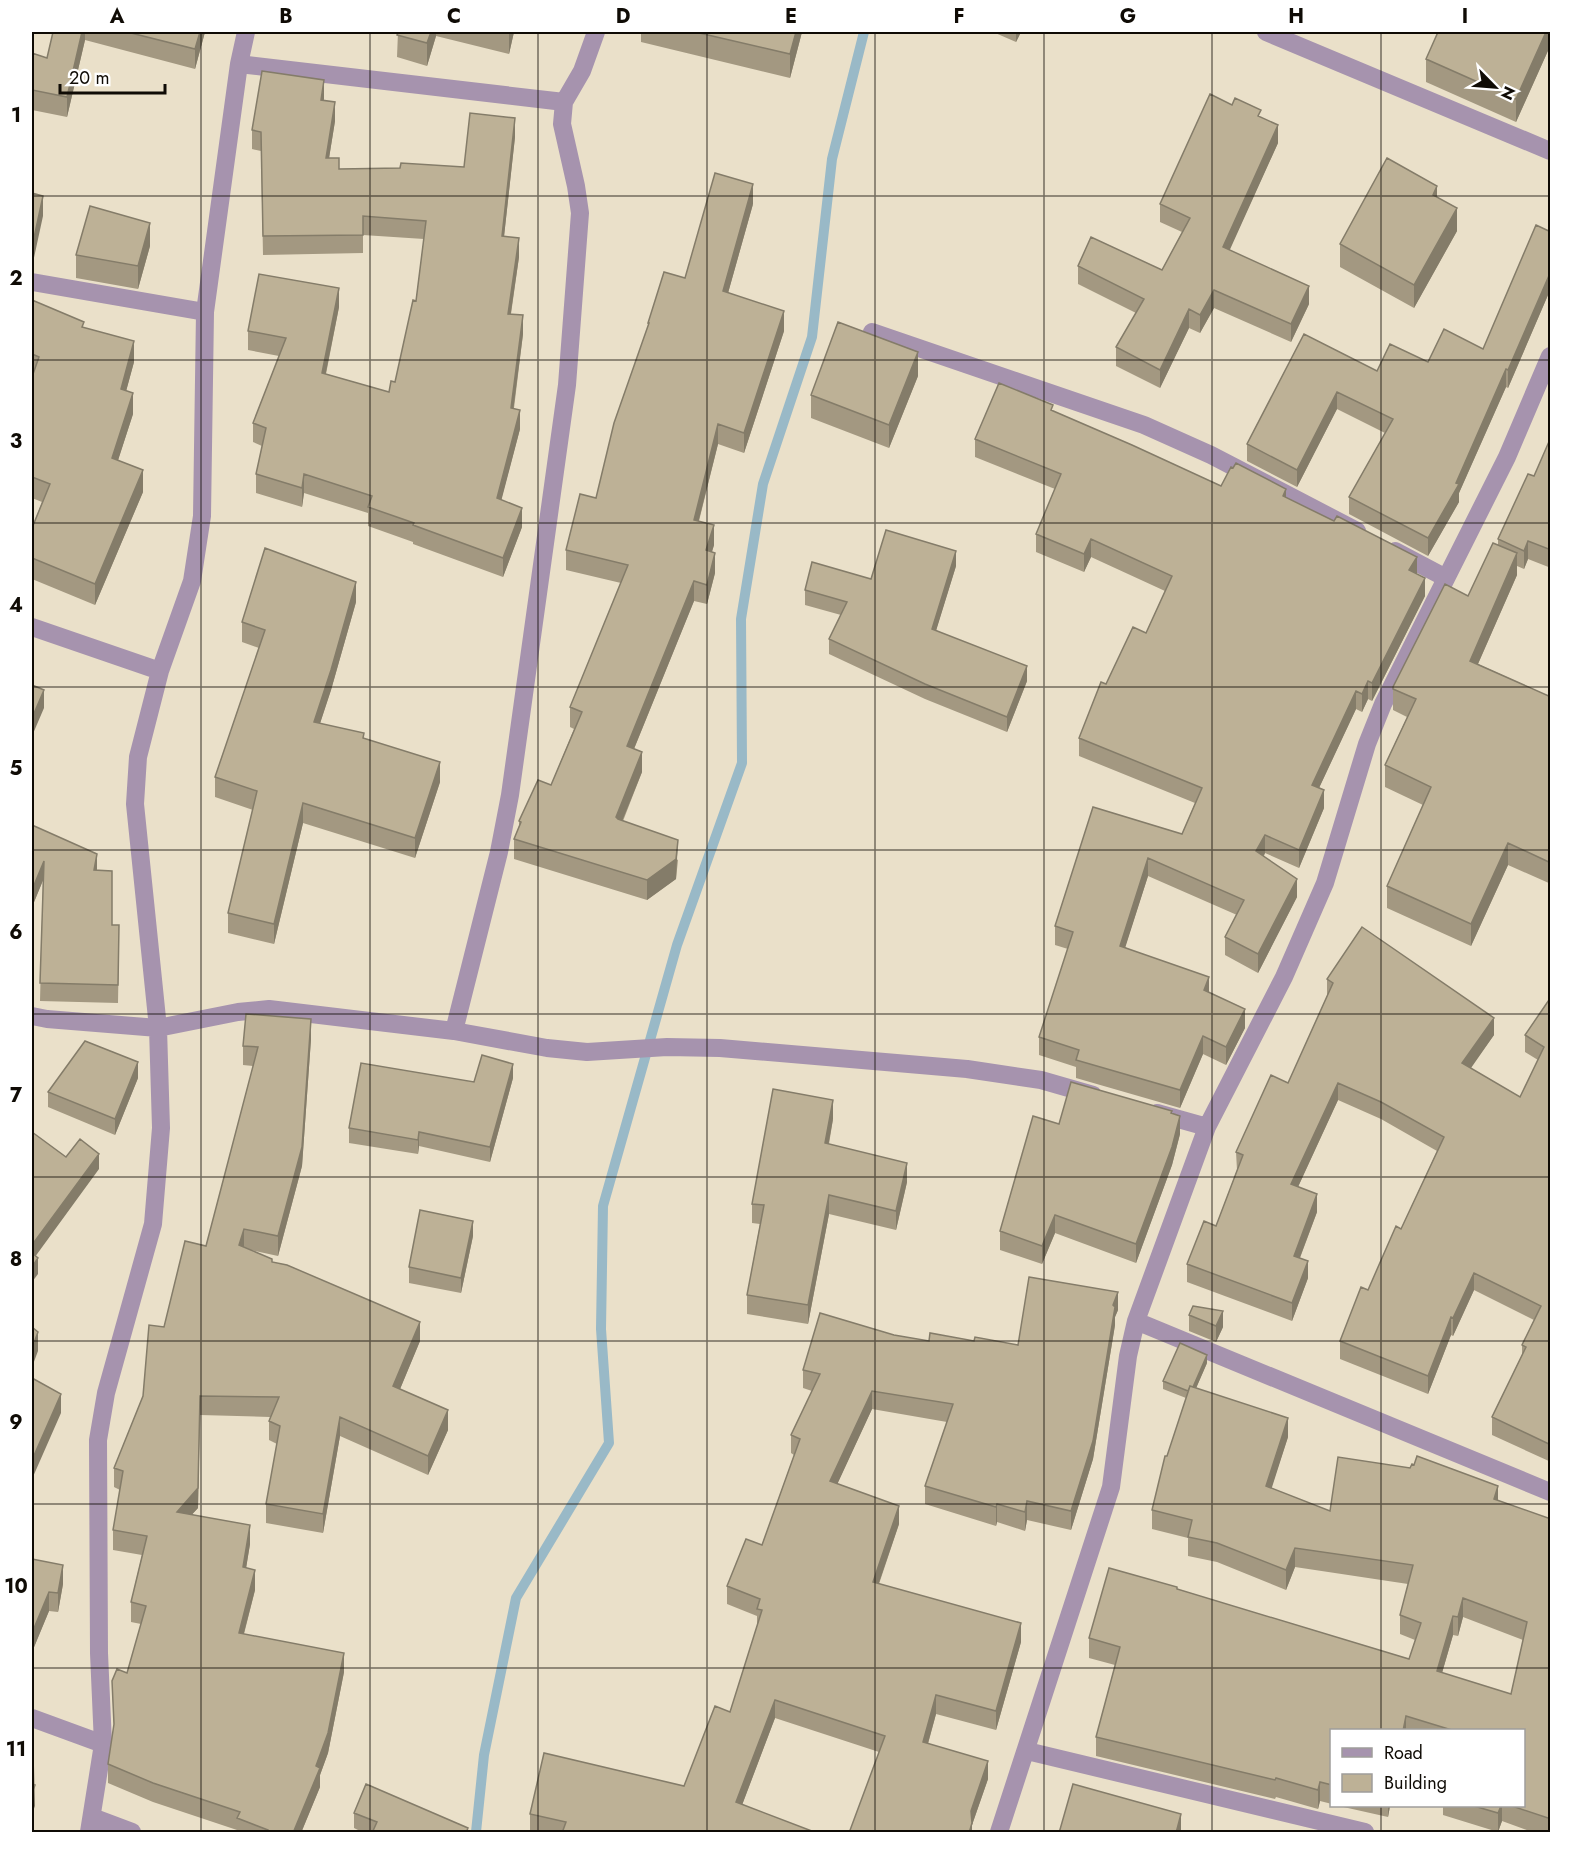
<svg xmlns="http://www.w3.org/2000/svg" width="1582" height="1864" font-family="Jost,sans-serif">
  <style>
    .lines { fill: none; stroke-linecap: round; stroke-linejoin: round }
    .stream { stroke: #99b9c7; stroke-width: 10 }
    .street { stroke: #a693ae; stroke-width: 18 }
    .wall { fill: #a39881; fill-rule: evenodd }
    .shaded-wall { fill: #847c69 }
    .building { fill: #bdb196; stroke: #847c69; stroke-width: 1.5; fill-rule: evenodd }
    .grid { fill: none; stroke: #0f0b05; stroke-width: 1.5; stroke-opacity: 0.55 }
    .neatline { fill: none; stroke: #0f0b05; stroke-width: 2 }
    .grid-label { font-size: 20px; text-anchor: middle; font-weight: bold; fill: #0f0b05 }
  </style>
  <rect width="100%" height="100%" fill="#eae0c9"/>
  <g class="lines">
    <!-- stream -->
    <path class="stream" d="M476,1832L484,1755L516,1598L609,1443L601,1329L603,1206L677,945L742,763L741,619L763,484L812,337L832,159L864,32"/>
    <!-- street -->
    <path class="street" d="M1266,32L1550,151
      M239,64L564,102
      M32,282L205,312
      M872,332L1144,425L1211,455L1357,531
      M1395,551L1446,578
      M32,627L160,671
      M32,1016L47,1019L158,1028L238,1012L269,1009L454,1031L547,1048L587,1052L667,1047L720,1048L967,1069L1041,1080L1093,1095
      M454,1031L499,852L510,795L567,385L580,213L576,186L562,124L564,102L582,71L596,32
      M1157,1113L1207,1127
      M1136,1321L1550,1492
      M32,1718L103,1744
      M1027,1751L1365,1832
      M92,1817L132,1832
      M89,1832L103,1744L99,1653L98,1440L106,1393L153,1224L161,1128L158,1028L135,804L138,757L160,671L192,581L202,516L205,312L239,64L246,32
      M999,1832L1111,1487L1128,1356L1136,1321L1207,1127L1284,977L1325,883L1367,744L1383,704L1507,457L1550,356"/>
  </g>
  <!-- wall -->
  <path class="wall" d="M53,32H205L195,69L85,40L67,117L32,110V53L47,58Z
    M398,32H514L509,54L436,36L427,66L397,57Z
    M641,32H802L790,78L641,42Z
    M993,32H1021L1016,42Z
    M1551,32V44L1516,122L1426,82V59Z
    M324,101L335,121L329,158L339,169L464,167L515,137L504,236L519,257L511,314L523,334L514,408L520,429L501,500L522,527L503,577L413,544V542L368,526V513L304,493L302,507L256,493V474L262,446L253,442V423L279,356L248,350V331L339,307L326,374L389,392L395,382L416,301L424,239L363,235V253L263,255L261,151L252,149V130Z
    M1261,117L1278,143L1229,250L1309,304L1291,342L1214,308L1200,333L1189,328L1160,388L1116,366V347L1136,313L1078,284V266L1162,270L1182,232L1160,222V204Z
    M1437,197L1457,231L1414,308L1340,267V244Z
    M753,204L728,293L784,331L744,453L718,444L699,521L714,545L712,552L715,573L707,604L694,601L634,749L642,772L623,821L678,860L676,879L647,900L514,859V839L519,826V821L551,785L574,729L570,727V707L621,583L566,570V550L596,498L648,327V323L685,278Z
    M1551,232V288L1508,388L1506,387L1459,493V502L1428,556L1349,514V497L1385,433L1337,409L1297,487L1247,461V444L1304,334L1377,371L1428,362L1483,349Z
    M150,246L138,289L76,278V255Z
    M32,300L84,328L134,362L126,391L133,414L118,460L143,492L95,605L32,579V528L42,502L32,498Z
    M918,376L889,448L811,418V395Z
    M1053,411L1221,486L1286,498L1417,574L1425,596L1372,701L1368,699L1362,712L1356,709L1319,788L1324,808L1299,868L1265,853L1264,856L1297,897L1258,973L1225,955V937L1237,915L1148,876L1125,947L1209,993L1245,1028L1226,1065L1203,1054L1180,1108L1076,1078V1067L1039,1055V1037L1068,949L1055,945V926L1093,807L1182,834L1195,803L1079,756V738L1106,684L1146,633L1165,591L1091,557L1084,572L1036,552V534L1055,489L975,457V439Z
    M1551,437V568L1528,559L1524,569L1517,566V575L1478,664L1551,697V884L1508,865L1471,946L1387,908V886L1423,805L1385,787V765L1407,717L1393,710V689L1468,596L1498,545V539L1534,476Z
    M956,566L936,630L1027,681L1007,732L925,699L829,654V639L841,615L805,605V590Z
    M356,602L331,690L320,723L364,738L440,782L415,858L303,823L274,944L228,933V913L253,810L215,797V777L259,648L242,642V622Z
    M32,825L97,870L112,925L119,943L118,1003L40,1001L43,880L32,907Z
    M1327,979L1494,1035L1470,1068L1520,1097L1538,1060L1525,1052V1035L1551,997V1462L1492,1435V1417L1522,1355V1345L1534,1320L1474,1290L1453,1336L1451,1335L1428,1394L1340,1359V1341L1401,1229L1437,1151L1381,1119L1338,1100L1298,1187L1317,1212L1300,1258L1308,1278L1292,1321L1187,1282V1264L1216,1226L1237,1170L1236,1152L1288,1083L1327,996Z
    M311,1039L302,1166L278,1256L250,1250L420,1341L400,1389L448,1430L428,1475L340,1436L323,1533L266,1523V1504L277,1444L269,1440V1421L270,1417L200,1415L198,1508L192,1514L250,1544L246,1568L255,1590L244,1634L344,1672L328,1753L320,1775V1787L301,1833H237V1830L153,1802L108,1783V1764L114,1729L112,1681L127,1673L141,1624L131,1622V1602L142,1555L113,1550V1530L120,1490L114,1487V1468L143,1396L164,1327L206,1246L253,1066L243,1065V1046Z
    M138,1078L115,1135L48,1107V1092Z
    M513,1078L490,1162L419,1146L418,1154L349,1143V1128L474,1082Z
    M1172,1113L1180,1134L1172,1165L1136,1263L1055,1233L1042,1264L1000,1250V1231L1059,1124Z
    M833,1119L829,1144L907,1182L896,1230L829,1214L808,1324L747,1314V1295L760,1224L752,1223V1204Z
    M473,1236L461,1293L409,1283V1267Z
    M1118,1310L1115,1317V1325L1093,1459L1071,1530L1027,1520L1025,1531L997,1522L996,1526L925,1504V1486L947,1422L872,1409L837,1484L899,1524L879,1584L1021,1642L996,1730L936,1714L928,1744L988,1779L972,1825V1833L879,1752L775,1718L742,1805L817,1833L530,1832V1814L684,1786L730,1712L757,1626V1616L727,1604V1586L762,1545L794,1455L791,1453V1435L812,1391L803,1388V1370L894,1335L929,1341H974L1018,1345Z
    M1189,1315L1223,1327L1216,1342L1189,1331Z
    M1207,1363L1196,1388L1288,1437L1271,1488L1330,1511L1498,1501L1551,1519V1833H1535L1502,1821L1498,1832L1443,1815V1806H1524V1731H1332V1804L1320,1801L1318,1809L1276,1797L1275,1799L1096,1756V1737L1115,1665L1089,1658V1638L1177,1589L1409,1659L1415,1640L1400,1634V1615L1408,1584L1295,1567L1286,1590L1217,1562L1188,1556V1538L1152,1529V1510L1167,1456L1186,1398L1163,1389V1381ZM1463,1617L1523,1640L1511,1694L1442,1673L1453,1635L1458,1636Z
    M32,1559L63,1584L58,1612L49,1611L32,1652Z
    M1339,1806H1390L1388,1817Z
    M354,1813L468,1833H364L354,1828Z"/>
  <!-- shaded-wall -->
  <path class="shaded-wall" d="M82,32H85V40L67,117V97Z
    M200,32H205L195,69V49Z
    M431,32H436V36L427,66V43Z
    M509,32H514L509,54Z
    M796,32H802L790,78V54Z
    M1016,32H1021L1016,42Z
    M1546,32H1551V44L1516,122V99Z
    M324,80V99L321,119V100Z
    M335,102V121L326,177V158Z
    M515,118V137L502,255V236Z
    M1278,125V143L1223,265V247Z
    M753,184V204L723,311V291Z
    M1437,186V210L1433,195Z
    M43,196V216L32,267V247Z
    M1457,208V231L1414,308V285Z
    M150,223V246L138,289V266Z
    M519,238V257L508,332V314Z
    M1551,271V288L1508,388V370Z
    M1309,286V304L1291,342V324Z
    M339,288V307L322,392V373Z
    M1214,290V308L1200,333V315Z
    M1189,309V328L1160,388V370Z
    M784,311V331L744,453V433Z
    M523,315V334L511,427V408Z
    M134,341V362L121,410V389Z
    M918,352V376L889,448V425Z
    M1506,369V387L1459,493V502L1428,556V538L1456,483Z
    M1337,392V409L1297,487V470Z
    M133,393V414L112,479V458Z
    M520,410V429L497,517V498Z
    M718,424V444L694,539V520Z
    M143,470V492L95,605V584Z
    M304,474V493L302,507V488Z
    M1286,489V507L1283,496Z
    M522,508V527L503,577V558Z
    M714,525V545L706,570V550Z
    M1091,539V557L1084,572V554Z
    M1528,541V559L1524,569V551Z
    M956,551V566L932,644V629Z
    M715,553V573L707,604V585Z
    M1517,553V575L1470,682V661Z
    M1417,557V575L1409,570Z
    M1425,578V596L1372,701V683Z
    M694,581V601L627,766V746Z
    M356,582V602L331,690L314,742V722Z
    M1027,666V681L1007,732V717Z
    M1368,681V699L1362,712V694Z
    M44,690V708L32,736V718Z
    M1356,691V709L1312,803V785Z
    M642,752V772L616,836V817Z
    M440,762V782L415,858V838Z
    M1324,790V808L1299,868V850Z
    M303,803V823L274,944V924Z
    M1265,835V853L1256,869V851Z
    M678,840L676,879L647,900V880Z
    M1508,843V865L1471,946V924Z
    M97,854V871L94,870Z
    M1148,858V876L1120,964V946Z
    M44,861V878L32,907V890Z
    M1297,879V897L1258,973V954Z
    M1209,977V995L1204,990Z
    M1245,1009V1028L1226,1065V1047Z
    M1494,1018V1035L1462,1081V1063Z
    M311,1019V1039L302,1166L278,1256V1236Z
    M1203,1036V1054L1180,1108V1090Z
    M138,1062V1078L115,1135V1119Z
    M513,1064V1078L490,1162V1147Z
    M1338,1083V1100L1291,1202V1184Z
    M833,1100V1119L825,1163V1143Z
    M1180,1116V1134L1172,1165L1136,1263V1244Z
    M419,1132V1146L418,1154V1140Z
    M99,1154V1169L32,1261V1245Z
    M907,1163V1182L896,1230V1211Z
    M1317,1194V1212L1294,1273V1256Z
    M829,1195V1214L808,1324V1305Z
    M1055,1215V1233L1042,1264V1246Z
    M473,1221V1236L461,1293V1278Z
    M244,1229V1248L239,1245Z
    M38,1258V1274L32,1282V1267Z
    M1308,1261V1278L1292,1321V1303Z
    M1474,1273V1290L1453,1336V1318Z
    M1118,1292V1310L1115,1317V1325L1093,1459L1071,1530V1511L1113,1305Z
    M1223,1311V1327L1216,1342V1326Z
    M1451,1317V1335L1428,1394V1376Z
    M420,1322V1341L393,1406V1386Z
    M38,1332V1351L32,1367V1348Z
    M1207,1355V1363L1191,1400V1392Z
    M872,1391V1409L830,1500V1481Z
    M61,1394V1413L32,1479V1460Z
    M200,1396L198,1508L177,1531V1512Z
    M448,1410V1430L428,1475V1456Z
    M340,1417V1436L323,1533V1514Z
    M1288,1418V1437L1266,1506V1486Z
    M1498,1486V1505L1494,1499Z
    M1027,1501V1520L1025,1531V1512Z
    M997,1504V1522L996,1526V1507Z
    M899,1506V1524L873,1600V1582Z
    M250,1525V1544L243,1587V1567Z
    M1295,1548V1567L1286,1590V1570Z
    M63,1565V1584L58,1612V1593Z
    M255,1570V1590L239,1652V1633Z
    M49,1592V1611L32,1652V1633Z
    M1463,1598V1617L1458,1636V1617Z
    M1453,1616V1635L1437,1690V1671Z
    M1021,1623V1642L996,1730V1711Z
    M344,1653V1672L328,1753L320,1775V1787L301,1833H293Z
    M936,1695V1714L923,1761V1742Z
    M775,1700V1718L736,1821V1802Z
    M1406,1716V1731H1403Z
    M988,1761V1779L972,1825V1833H969L971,1811Z
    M34,1766L35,1806L32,1814V1772Z
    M1320,1782V1801L1318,1809V1790Z
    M1388,1806H1390L1388,1817Z
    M1501,1806H1502V1821L1498,1832V1813Z
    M1181,1814V1833H1176Z"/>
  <!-- building -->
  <path class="building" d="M53,32H82L67,97L32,90V53L47,58Z
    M127,32H200L195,49Z
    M398,32H431L427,43L397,35Z
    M695,32H796L790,54Z
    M1438,32H1546L1516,99L1426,59Z
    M262,71L324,80L321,100L335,102L326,158H339V169L400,168L401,163L464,167L470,113L515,118L502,236L519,238L508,314L523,315L511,408L520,410L497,498L522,508L503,558L413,525L414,523L368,507L372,496L304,474L302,488L256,474L266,428L253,423L286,338L248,331L259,274L339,288L322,373L389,392L391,381L395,382L413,300L416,301L426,221L363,216V235L263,236L261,132L252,130Z
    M1210,94L1232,105L1235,98L1261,110L1258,116L1278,125L1223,247L1309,286L1291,324L1214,290L1200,315L1189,309L1160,370L1116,347L1144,299L1078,266L1091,237L1162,270L1190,218L1160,204Z
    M1387,158L1437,186L1433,195L1457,208L1414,285L1340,244Z
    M715,173L753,184L723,291L784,311L744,433L718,424L694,520L714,525L706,550L715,553L707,585L694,581L627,746L642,752L616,817L618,819L678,840L676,859L647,880L514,839L521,822L519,821L538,780L551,785L582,712L570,707L628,565L566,550L580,494L596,498L614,423L649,323H648L664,272L685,278Z
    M32,193L43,196L32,247Z
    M90,206L150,223L138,266L76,255Z
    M1536,225L1551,232V271L1508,370L1506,369L1456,483L1459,484L1428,538L1349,497L1393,419L1337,392L1297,470L1247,444L1304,334L1377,371L1390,344L1428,362L1444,329L1483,349Z
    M32,300L84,322L82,327L134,341L121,389L133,393L112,458L143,470L95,584L32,558V528L50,484L32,477V377L39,357L32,354Z
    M838,322L918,352L889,425L811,395Z
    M999,383L1053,405L1051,410L1132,445L1221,486L1231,467L1233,468L1236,463L1286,489L1283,496L1334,521L1337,516L1417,557L1409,570L1425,578L1372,683L1368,681L1362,694L1356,691L1312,785L1324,790L1299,850L1265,835L1256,851L1297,879L1258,954L1225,937L1244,900L1148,858L1120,946L1209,977L1204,990L1245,1009L1226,1047L1203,1036L1180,1090L1076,1060L1079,1050L1039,1037L1073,932L1055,926L1093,807L1182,834L1202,788L1079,738L1101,682L1106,684L1133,627L1146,633L1172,576L1091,539L1084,554L1036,534L1061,474L975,439Z
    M1551,437V550L1528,541L1524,551L1498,539L1528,474L1534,476Z
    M886,530L956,551L932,629L1027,666L1007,717L925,684L829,639L847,602L805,590L812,562L871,579Z
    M1493,543L1517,553L1470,661L1551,697V863L1508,843L1471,924L1387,886L1431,787L1385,765L1416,699L1393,689V687L1445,584L1468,596Z
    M265,548L356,582L331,670L314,722L364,733L363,738L440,762L415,838L303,803L274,924L228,913L257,791L215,777L265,630L242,622Z
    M32,685L44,690L32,718Z
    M32,825L97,854L94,870L112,871V925H119L118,985L40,983L44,861L32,890Z
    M1362,927L1494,1018L1462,1063L1520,1097L1544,1047L1525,1035L1551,997V1445L1492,1417L1526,1347L1522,1345L1541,1306L1474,1273L1453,1318L1451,1317L1428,1376L1340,1341L1361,1287L1368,1290L1396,1226L1401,1229L1444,1137L1381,1102L1338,1083L1291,1184L1317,1194L1294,1256L1308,1261L1292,1303L1187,1264L1204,1221L1216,1226L1243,1155L1236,1152L1271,1075L1288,1083L1333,983L1327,979Z
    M246,1014L311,1019L302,1147L278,1236L244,1229L239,1245L272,1259V1262L287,1265L420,1322L393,1386L448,1410L428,1456L340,1417L323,1514L266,1504L280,1426L269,1421L279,1397L200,1396L198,1488L177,1512L250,1525L243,1567L255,1570L239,1633L344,1653L328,1733L316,1766L320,1768L293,1833H267L268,1830L237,1818L240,1812L153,1783L108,1764L114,1724L112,1681L117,1669L127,1673L146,1606L131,1602L147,1536L113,1530L123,1471L114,1468L143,1396L149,1325L164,1327L185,1241L206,1246L258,1047L243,1046Z
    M85,1041L138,1062L115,1119L48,1092Z
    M482,1055L513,1064L490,1147L419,1132L418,1140L349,1128L361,1063L474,1082Z
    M1071,1082L1172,1111L1171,1113L1180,1116L1172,1147L1136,1244L1055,1215L1042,1246L1000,1231L1033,1116L1059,1124Z
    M773,1089L833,1100L825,1143L907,1163L896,1211L829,1195L808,1305L747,1295L764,1205L752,1204Z
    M32,1132L66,1157L80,1139L99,1154L32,1245Z
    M420,1210L473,1221L461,1278L409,1267Z
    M32,1253L38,1258L32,1267Z
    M1029,1277L1118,1292L1113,1305L1115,1307L1093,1441L1071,1511L1027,1501L1025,1512L997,1504L996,1507L925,1486L953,1404L872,1391L830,1481L899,1506L873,1582L1021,1623L996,1711L936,1695L923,1742L988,1761L971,1811L972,1823L969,1833H849L885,1736L775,1700L736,1802L817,1833H562L566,1822L530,1814L544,1753L684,1786L715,1706L730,1712L762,1610L757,1609L760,1599L727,1586L746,1539L762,1545L800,1439L791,1435L820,1374L803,1370L820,1313L894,1335L929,1341L930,1333L974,1341L975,1337L1018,1345Z
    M1193,1306L1223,1311L1216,1326L1189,1315Z
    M32,1327L38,1332L32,1348Z
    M1180,1343L1207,1355L1193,1387L1190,1386L1188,1391L1163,1381Z
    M32,1378L61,1394L32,1460Z
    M1190,1386L1288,1418L1266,1486L1330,1511L1338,1457L1410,1468L1412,1464L1414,1465L1417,1456L1498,1486L1494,1499L1551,1519V1689L1549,1698L1551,1699V1819L1512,1806H1524V1731H1455L1406,1716L1403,1731H1332V1785L1320,1782L1318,1790L1276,1778L1275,1780L1096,1737L1120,1647L1089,1638L1109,1568L1177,1587V1589L1409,1659L1421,1623L1400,1615L1413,1565L1295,1548L1286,1570L1217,1543L1188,1537L1192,1520L1152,1510L1165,1456H1167ZM1463,1598L1527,1622L1511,1694L1437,1671L1453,1616L1458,1617Z
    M32,1559L63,1565L58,1593L49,1592L32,1633Z
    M32,1784L35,1785L32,1793Z
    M366,1784L468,1828L466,1833H372L377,1822L354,1813Z
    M1073,1784L1181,1814L1176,1833H1059Z
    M1474,1806H1501L1498,1813Z"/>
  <!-- grid -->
  <path class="grid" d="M201,32V1832M370,32V1832M538,32V1832M707,32V1832M875,32V1832M1044,32V1832M1212,32V1832M1381,32V1730M32,196H1550M32,360H1550M32,523H1550M32,687H1550M32,850H1550M32,1014H1550M32,1177H1550M32,1341H1550M32,1504H1550M32,1668H1550M1381,1806V1832"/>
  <!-- border -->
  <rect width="1582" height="1864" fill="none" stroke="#ffffff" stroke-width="66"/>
  <!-- legend -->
  <rect x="1330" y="1729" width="195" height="78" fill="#ffffff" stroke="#9f9d9b" stroke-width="1.5"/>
  <rect x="1342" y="1748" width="30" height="9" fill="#a693ae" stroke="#9f9d9b" stroke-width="1.5"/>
  <text x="1384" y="1759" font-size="18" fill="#0f0b05">Road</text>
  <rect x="1342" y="1774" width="30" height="18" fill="#bdb196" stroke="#9f9d9b" stroke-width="1.5"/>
  <text x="1384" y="1789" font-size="18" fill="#0f0b05">Building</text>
  <!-- north arrow -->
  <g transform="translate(1495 87) rotate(115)" stroke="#ffffff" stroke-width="4.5" paint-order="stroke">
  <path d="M0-4.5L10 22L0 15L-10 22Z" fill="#0f0b05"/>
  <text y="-9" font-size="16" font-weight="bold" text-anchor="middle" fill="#0f0b05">N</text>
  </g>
  <!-- scale -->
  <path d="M60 84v9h105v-9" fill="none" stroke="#0f0b05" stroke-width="3"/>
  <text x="69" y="84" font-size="18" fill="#0f0b05" stroke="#ffffff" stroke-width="4.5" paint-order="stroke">20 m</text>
  <rect x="33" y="33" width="1516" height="1798" class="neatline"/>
  <g class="grid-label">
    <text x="117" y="23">A</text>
    <text x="286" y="23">B</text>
    <text x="454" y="23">C</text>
    <text x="623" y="23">D</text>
    <text x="791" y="23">E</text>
    <text x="959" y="23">F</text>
    <text x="1128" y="23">G</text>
    <text x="1296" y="23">H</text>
    <text x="1465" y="23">I</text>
    <text x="16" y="122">1</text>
    <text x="16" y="285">2</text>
    <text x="16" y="448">3</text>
    <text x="16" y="612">4</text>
    <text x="16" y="775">5</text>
    <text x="16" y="939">6</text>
    <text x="16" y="1102">7</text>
    <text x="16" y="1266">8</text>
    <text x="16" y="1429">9</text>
    <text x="16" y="1593">10</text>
    <text x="16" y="1756">11</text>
  </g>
</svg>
